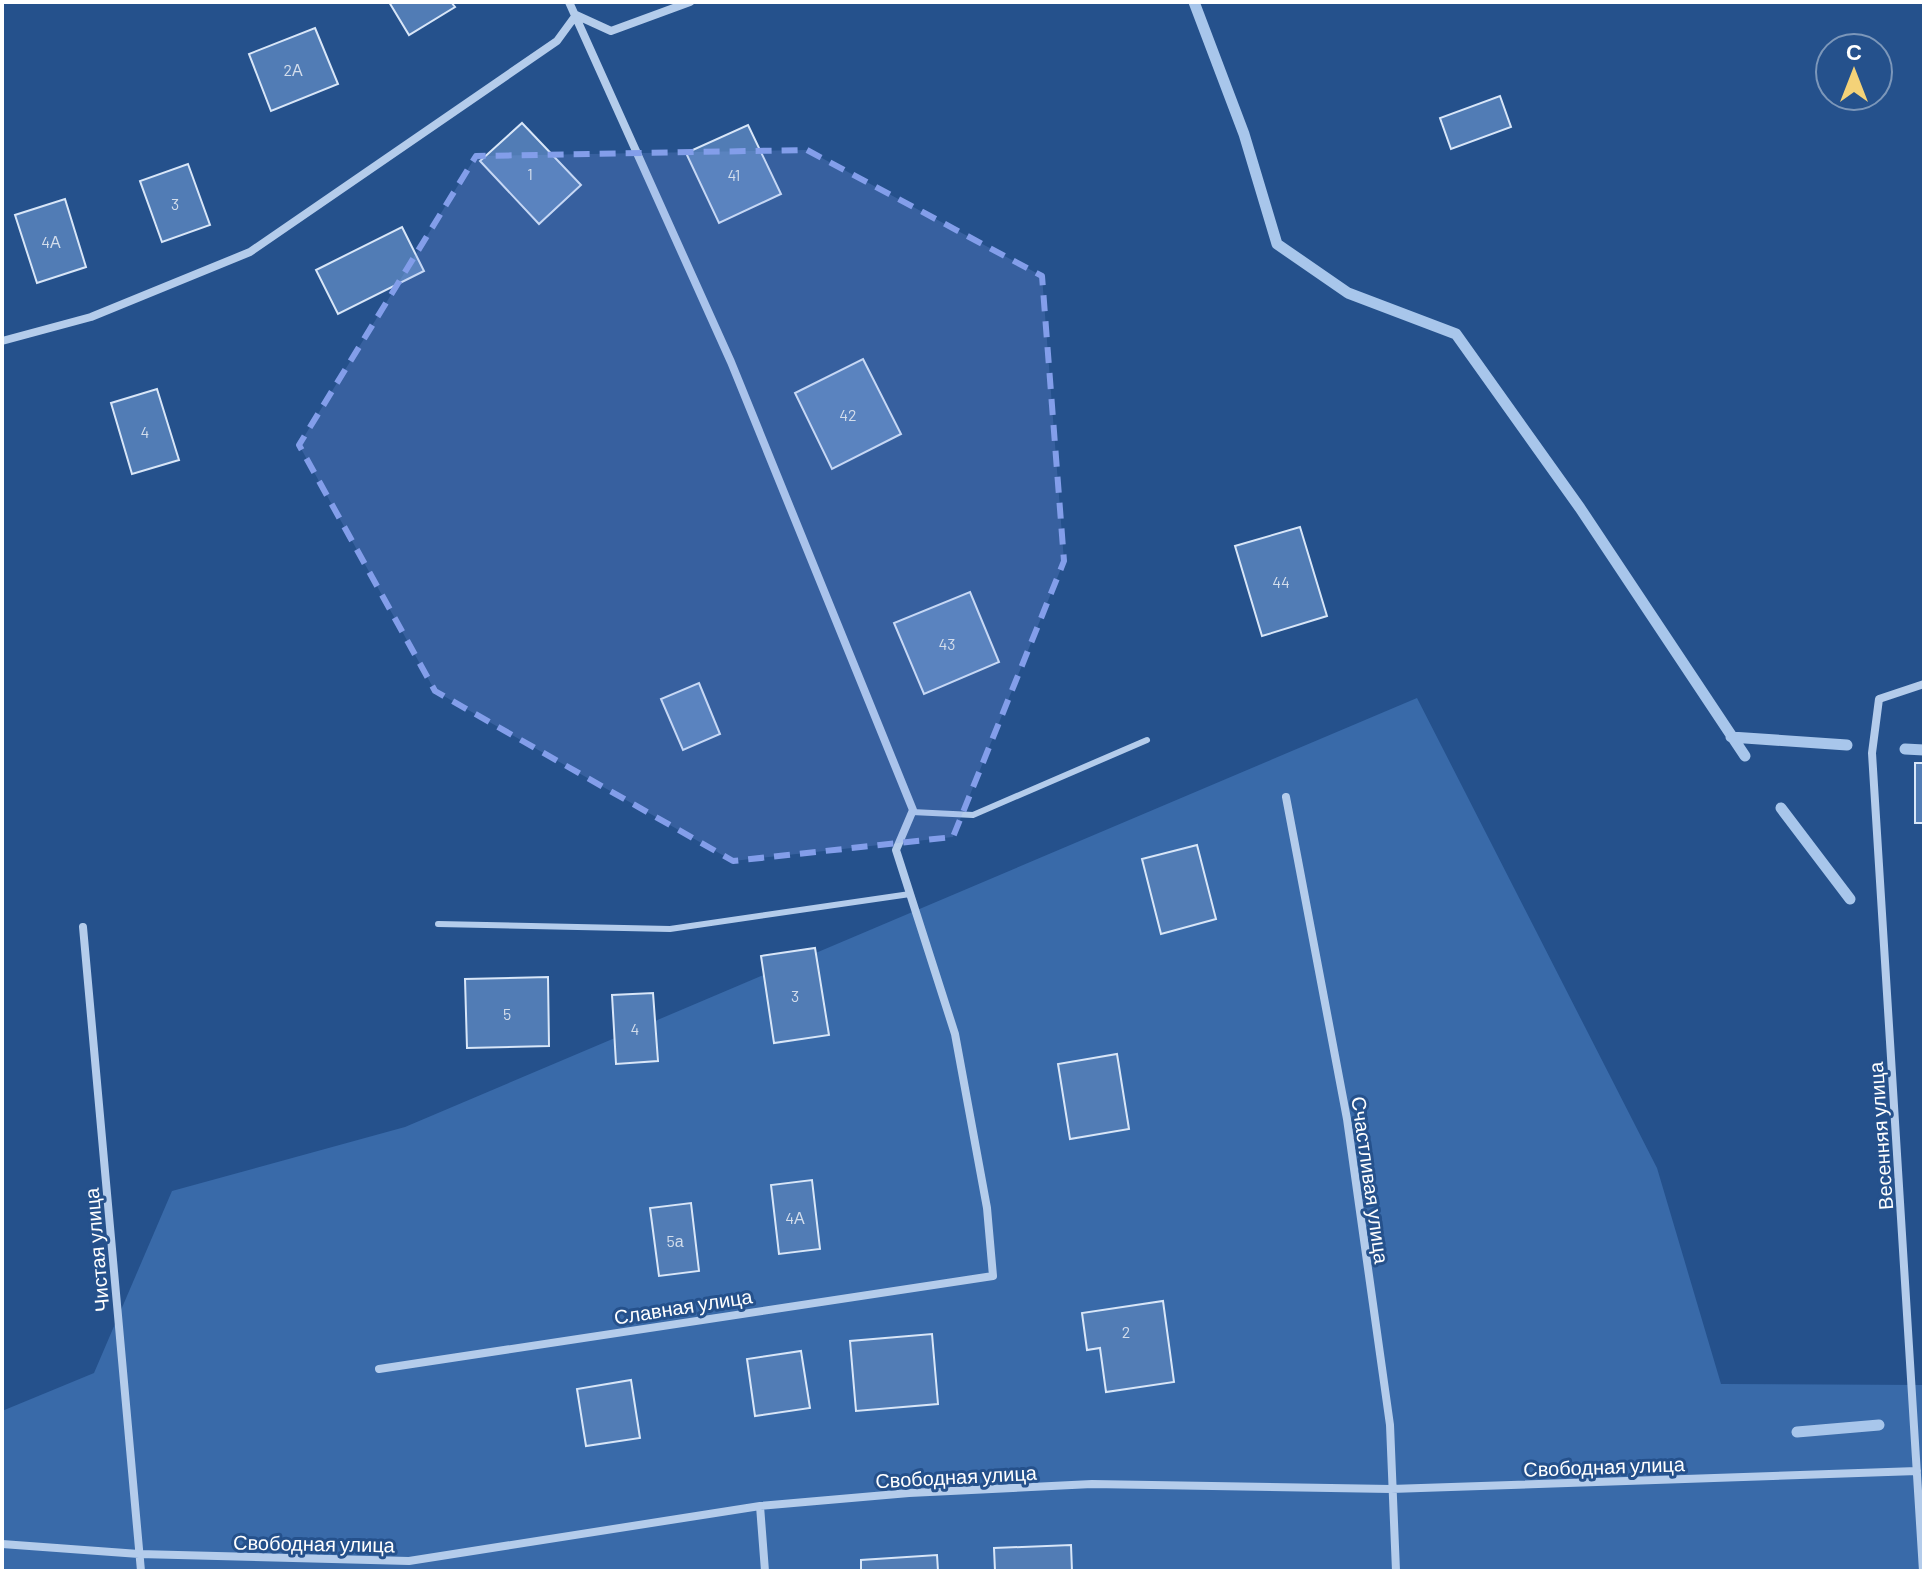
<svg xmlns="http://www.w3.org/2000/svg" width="1926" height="1573" font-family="Barlow,sans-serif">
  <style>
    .green { fill: #396aa9 }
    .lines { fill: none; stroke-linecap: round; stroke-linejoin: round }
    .stream { stroke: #a8c6eb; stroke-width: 11 }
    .building { fill: #517cb5; stroke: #d8e6f8; stroke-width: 2 }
    .lane { stroke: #b4cceb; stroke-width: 6 }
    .street { stroke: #b4cceb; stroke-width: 8 }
    .marked { fill: #839eea; fill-opacity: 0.2; stroke: #839eea; stroke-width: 6; stroke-dasharray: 16 10; stroke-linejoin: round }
    .labels { text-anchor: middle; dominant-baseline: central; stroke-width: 6; stroke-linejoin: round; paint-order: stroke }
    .number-label { font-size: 16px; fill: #d4deec }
    .street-label { font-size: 20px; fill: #fff; stroke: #25518c }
  </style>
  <rect width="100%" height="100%" fill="#25518c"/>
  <!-- green -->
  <path class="green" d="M1417,698L1657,1168L1721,1384L1924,1385V1571H2V1411L94,1373L172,1191L405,1127Z"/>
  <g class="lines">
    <!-- stream -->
    <path class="stream" d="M1194,2L1244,134L1277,244L1348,293L1456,334L1580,508L1745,756
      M1731,737L1847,745
      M1905,749L1924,750
      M1781,808L1850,899
      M1797,1432L1879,1425"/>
  </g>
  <!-- building -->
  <path class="building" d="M389,2H451L455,7L409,35Z
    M315,28L338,84L271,111L249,54Z
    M1500,96L1511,127L1451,149L1440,118Z
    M522,123L581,185L539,224L480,161Z
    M748,125L781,194L719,223L686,153Z
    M188,164L210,225L162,242L140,181Z
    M65,199L86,267L37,283L15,215Z
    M402,227L424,271L338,314L316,270Z
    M863,359L901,434L832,469L795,393Z
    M157,389L179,460L132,474L111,403Z
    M1300,527L1327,616L1262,636L1235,546Z
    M970,592L999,662L924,694L894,623Z
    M699,683L720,734L683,750L661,699Z
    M1915,763H1924V823H1915Z
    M1197,845L1216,919L1161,934L1142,859Z
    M815,948L829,1035L774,1043L761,956Z
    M548,977L549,1046L467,1048L465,979Z
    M653,993L658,1061L616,1064L612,995Z
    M1117,1054L1129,1129L1070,1139L1058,1064Z
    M812,1180L820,1249L779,1254L771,1185Z
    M691,1203L699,1271L659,1276L650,1208Z
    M1163,1301L1174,1382L1106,1392L1100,1348L1087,1350L1082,1313Z
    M932,1334L938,1404L856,1411L850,1341Z
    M801,1351L810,1408L755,1416L747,1359Z
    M631,1380L640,1438L586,1446L577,1389Z
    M1071,1545L1072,1571H995L994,1548Z
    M937,1555L938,1571H861V1560Z"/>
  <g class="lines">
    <!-- lane -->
    <path class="lane" d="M912,812L973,815L1147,740
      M438,924L670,929L910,894"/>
    <!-- street -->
    <path class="street" d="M2,341L91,317L250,252L557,41L576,15L611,31L690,2
      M1286,797L1347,1119L1390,1425L1396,1571
      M83,927L141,1571
      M379,1369L993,1276L987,1208L955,1034L896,850L913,810L731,362L569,2
      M760,1506L765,1571
      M2,1544L139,1554L409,1561L760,1506L909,1493L1092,1484L1391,1489L1917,1471
      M1923,1571L1872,753L1879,699L1924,684"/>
  </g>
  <!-- marked area -->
  <path class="marked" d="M807,150L1042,276L1064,561L953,837L733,861L435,691L299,445L476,156Z"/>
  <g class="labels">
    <!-- number labels -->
    <g class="number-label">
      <text x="293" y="69">2А</text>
      <text x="530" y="173">1</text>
      <text x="734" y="174">41</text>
      <text x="175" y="203">3</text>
      <text x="51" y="241">4А</text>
      <text x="848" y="414">42</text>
      <text x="145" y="431">4</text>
      <text x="1281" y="581">44</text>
      <text x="947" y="643">43</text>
      <text x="795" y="995">3</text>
      <text x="507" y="1013">5</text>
      <text x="635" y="1028">4</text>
      <text x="795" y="1217">4А</text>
      <text x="675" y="1240">5а</text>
      <text x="1126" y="1331">2</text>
    </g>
    <!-- street labels -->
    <g class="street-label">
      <text transform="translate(1880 1136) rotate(-94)">Весенняя улица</text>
      <text transform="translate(1371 1180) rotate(82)">Счастливая улица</text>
      <text transform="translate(96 1250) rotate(-95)">Чистая улица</text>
      <text transform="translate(683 1306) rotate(-9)">Славная улица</text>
      <text transform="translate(1604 1466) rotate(-2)">Свободная улица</text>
      <text transform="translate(956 1476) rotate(-3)">Свободная улица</text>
      <text transform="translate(314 1543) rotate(1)">Свободная улица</text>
    </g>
  </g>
  <!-- border -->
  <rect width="1926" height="1573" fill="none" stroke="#ffffff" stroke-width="8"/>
  <!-- north arrow -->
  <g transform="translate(1854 72)"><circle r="38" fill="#25518c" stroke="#7c97ba" stroke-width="2"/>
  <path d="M0-6L14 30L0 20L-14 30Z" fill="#f4d278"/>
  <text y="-12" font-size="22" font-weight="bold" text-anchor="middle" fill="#ffffff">С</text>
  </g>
</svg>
